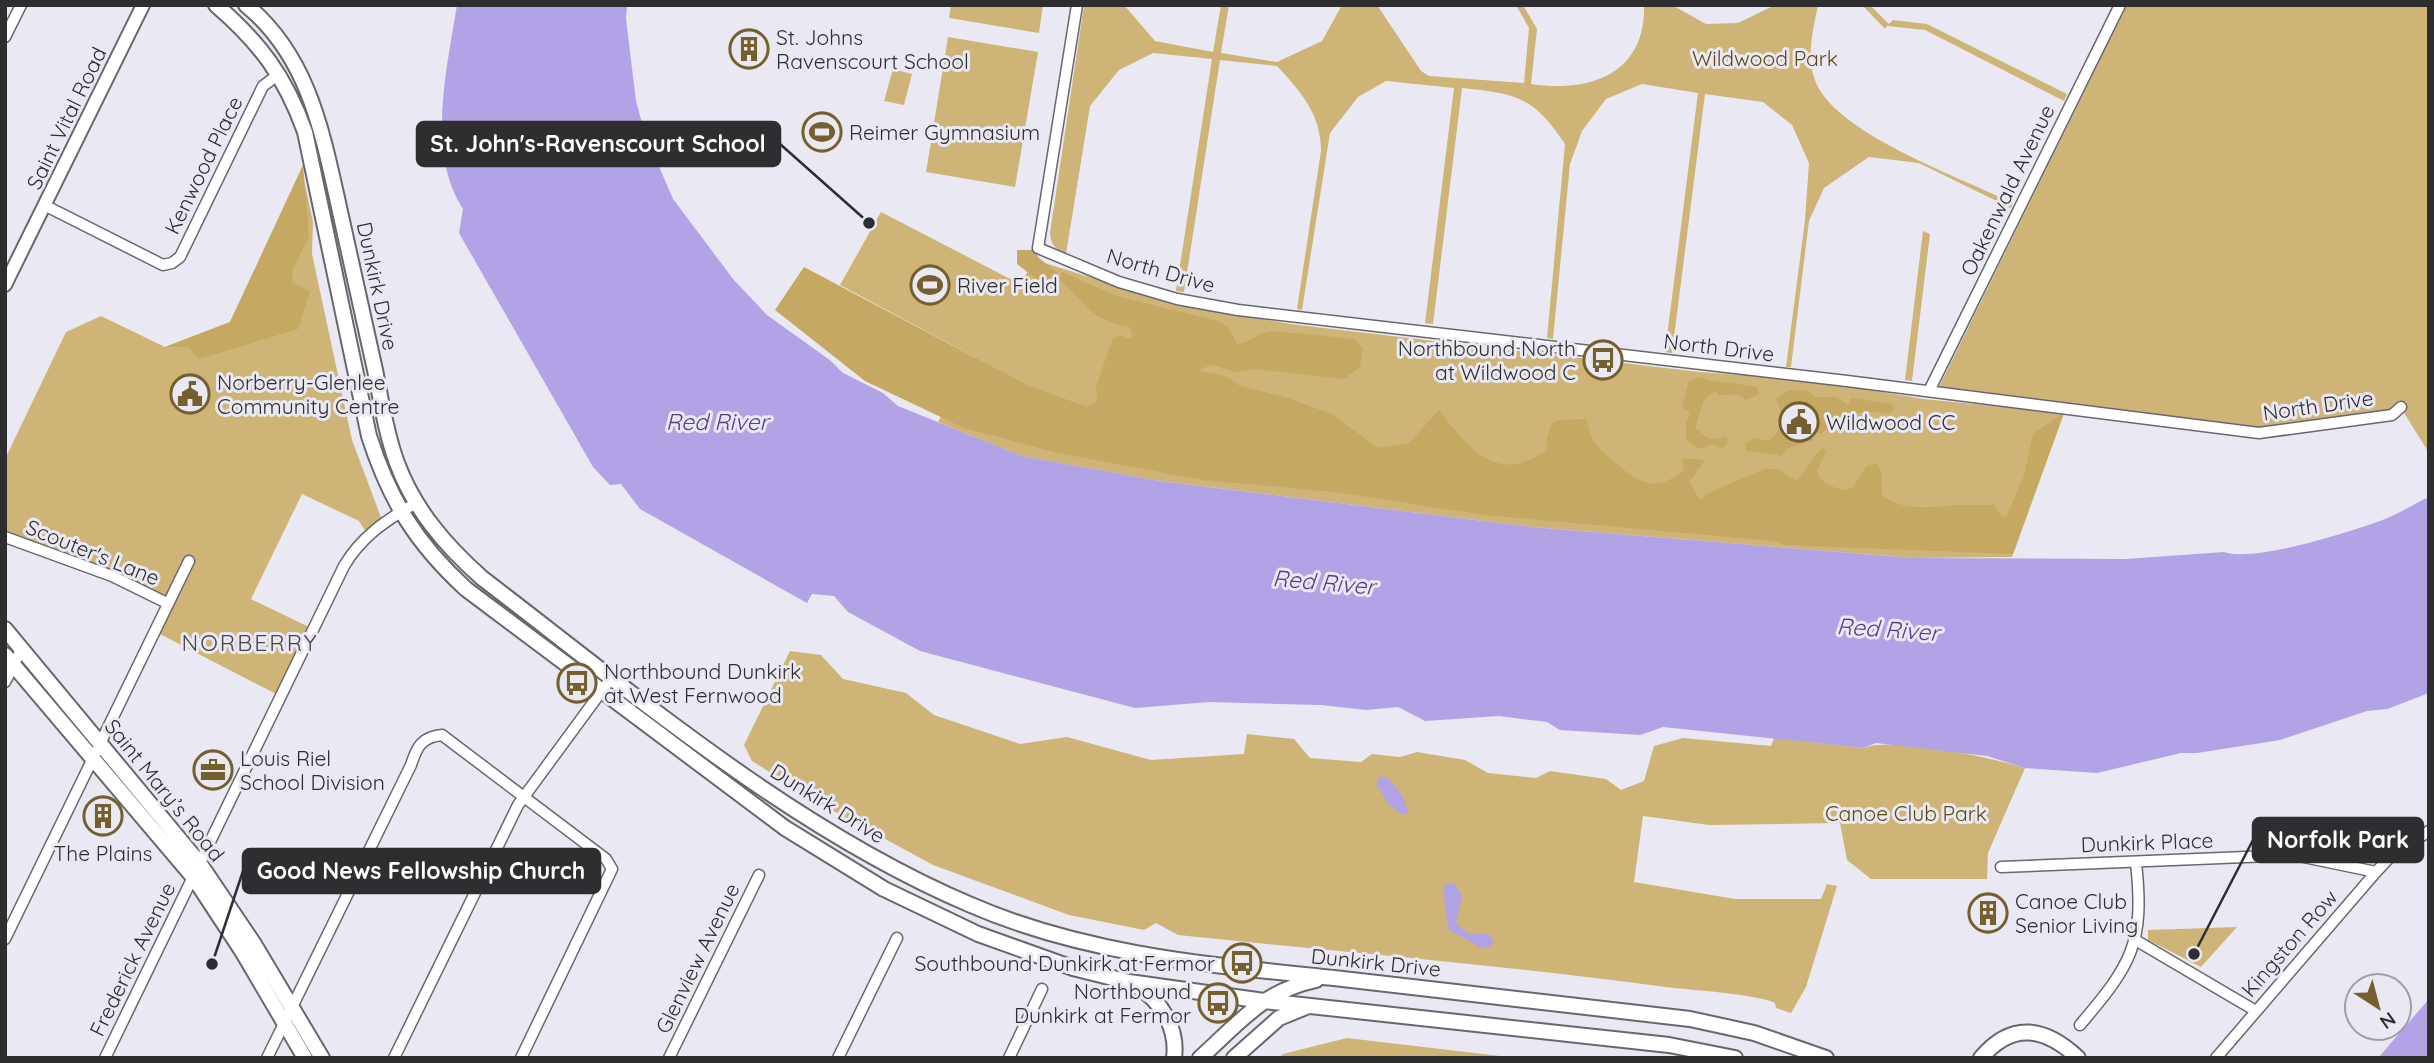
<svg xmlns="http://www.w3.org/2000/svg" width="2434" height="1063" font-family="Quicksand,sans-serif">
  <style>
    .green { fill: #ceb577 }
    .forest { fill: #c5a861 }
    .water { fill: #b2a2e6 }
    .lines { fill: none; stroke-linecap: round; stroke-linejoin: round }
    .minor-casing { stroke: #68676f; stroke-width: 13 }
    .tertiary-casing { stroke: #68676f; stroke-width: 16 }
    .secondary-casing { stroke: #68676f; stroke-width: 18 }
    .minor { stroke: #fff; stroke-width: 10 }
    .tertiary { stroke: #fff; stroke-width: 12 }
    .secondary { stroke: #fff; stroke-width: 14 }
    .labels { text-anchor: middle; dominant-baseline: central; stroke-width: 6; stroke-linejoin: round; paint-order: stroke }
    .poi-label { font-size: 21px; fill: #2e2e31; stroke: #eae8f2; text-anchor: start }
    .park-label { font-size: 21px; fill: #5d4911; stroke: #eae8f2 }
    .street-label { font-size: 21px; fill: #2e2e31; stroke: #eae8f2 }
    .water-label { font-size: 23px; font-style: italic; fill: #553d8c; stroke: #eae8f2 }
    .neighbourhood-label { font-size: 23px; letter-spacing: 2px; fill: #47454e; stroke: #eae8f2 }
    .leader { fill: none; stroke: #2e2e31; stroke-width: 2.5 }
    .callout-dot { fill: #2e2e31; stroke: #eae8f2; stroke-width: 2.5 }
    .callout { fill: #2e2e31; stroke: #2e2e31; stroke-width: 2.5 }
    .callout-label { font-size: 23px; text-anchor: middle; font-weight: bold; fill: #fff }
  </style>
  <rect width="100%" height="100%" fill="#eae8f2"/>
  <!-- green -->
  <path class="green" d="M951,5H1043L1039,33L949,18Z
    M1084,5H1124L1155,41L1213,52L1221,5H1229L1221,53L1277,62L1322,41L1342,5H1377L1421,71L1429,76L1524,83L1529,28L1516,5H1523L1537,29L1531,84C1590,93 1646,74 1644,5H1672L1706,24L1738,23L1775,5H1818C1813,31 1805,59 1817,85C1841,135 1961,178 2013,203L2011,208L1919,163L1869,157L1824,188L1809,221L1791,367H1786L1805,220L1809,163L1792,125L1763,102L1705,94L1672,353L1665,352L1698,93L1642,84L1606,99L1582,131L1570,164L1553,339L1547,338L1565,144C1533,96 1517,94 1462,88L1433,324L1425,323L1454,88L1386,81L1358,97L1330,133L1302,310L1297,309L1321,151C1321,114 1301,92 1277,66L1220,60L1184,292L1176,291L1212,59L1153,53L1119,70L1090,106L1066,254C1055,250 1051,244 1050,233Z
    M1862,5H1870L1889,24L1893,20L1927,24L2067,94L2064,101L1925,30L1887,26L1885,29Z
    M2127,5H2429V453L2401,408L2392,415L2259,433L2066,408L1939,387Z
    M948,37L1038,52L1015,187L926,172Z
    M893,69L912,74L904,105L884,101Z
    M302,171L313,222L312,254L352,440L382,520L366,532L359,521L302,494L251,599L311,628L278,695L156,632L169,603L5,535V459L66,332L101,316L165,347L230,322Z
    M881,212L1020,284L1035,260L1169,302L1290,324L1700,372L1803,379L1924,399L2064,413L2012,557L1913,558L1532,527L1160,481L1021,456L938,422L976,358L840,285Z
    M1923,231L1930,234L1912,381L1905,380Z
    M790,651L821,655L843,679L906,693L934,715L1020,744L1067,737L1151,760L1244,754L1247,734L1294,739L1310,758L1361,762L1372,754L1400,757L1417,752L1465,760L1488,773L1536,778L1550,771L1606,779L1621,790L1644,781L1654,746L1683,738L1771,746L1774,738L1864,748C1892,736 1994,758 2025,768L1988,853L1987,879H1871L1847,860L1840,823L1709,825L1643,816L1634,882L1735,899H1821L1827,884L1837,886L1806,987L1791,1013L1776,1008L1775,1003C1757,994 1690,990 1665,987C1503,965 1340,952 1178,935L1156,923L1144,930L1069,915L933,865L817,802L752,761L744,745Z
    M2237,927L2201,967L2148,940V930Z
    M1347,1038L1517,1058H1279L1283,1054Z"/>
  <!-- forest -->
  <path class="forest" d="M303,165L309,237L293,268L292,282L310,292L298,329L199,359L188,347H165L230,322Z
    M1017,250H1034L1039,258L1058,273L1054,278L1039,281L1017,264Z
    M804,267L1027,385L1087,407L1097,401L1096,387L1113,338L1119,335L1133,339L1130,327C1086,319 1089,303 1059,280L1062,272L1116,296L1219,321L1228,327L1237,344C1251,343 1257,332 1272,331L1354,339L1363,348L1360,367L1344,379L1256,369L1235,372L1213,365L1197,370L1228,377L1240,386L1285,397L1332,414L1378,448L1409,443L1439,410C1468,448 1497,486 1547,450V437L1552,423L1559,420L1587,419C1590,441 1599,449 1616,463C1640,484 1656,493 1684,470L1682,458L1705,460L1689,482L1700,500L1708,493L1765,469H1779L1796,481C1808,471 1810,456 1823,448L1826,450L1817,472C1823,485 1832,488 1847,490L1854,486L1867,465L1877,464L1881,472L1882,495C1902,512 1932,507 1956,505C1969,504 1981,507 1994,504L2002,517L2007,515L2024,476L2033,434L2064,413L2013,554L1785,545L1773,541L1484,515L1335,492L1203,480L1058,453L964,428L865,381L775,310Z
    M1699,377C1719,384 1738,382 1758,388L1759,394L1746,400L1737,394L1720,395L1715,391L1704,400L1695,428L1709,439L1727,437V445L1721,449L1714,444L1699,449L1686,440V423L1690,412L1682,407L1689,381Z
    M1789,390H1808L1815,397H1836L1848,405L1851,398L1892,404L1894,410L1889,414C1868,410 1843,410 1834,432L1825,430L1821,434L1815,431L1820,416H1811L1799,408L1785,411L1783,418L1776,398Z
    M1781,428L1799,437H1813V440L1786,449L1782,456L1747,451L1745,443L1755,438L1769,441Z"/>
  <!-- water -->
  <path class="water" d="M457,5H627L626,19L636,101L645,134L673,199L733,279L767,315L831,361L843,373L883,393L898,406L1022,456L1160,481L1532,527L1913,558L2126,559L2224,552C2253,563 2354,531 2385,519C2400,513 2414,504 2429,497V693L2387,709L2367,711L2280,740L2197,753H2181L2097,773L2025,768L1987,756L1876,743L1864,748L1663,727L1640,735L1560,730L1547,722L1499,716L1425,721L1398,707L1366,710L1321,705L1209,702L1135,708L920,651L848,612L834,596L812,594L807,603L640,509L621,484L610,485L593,467L459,233L463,209C426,152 447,69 457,5Z
    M1380,776L1388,778L1401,794L1409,813L1402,815L1389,805L1376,784Z
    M1448,883H1454L1462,896L1456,923L1468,933L1489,934L1494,943L1491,946L1481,948L1448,929L1443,888Z
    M2429,999V1058H2378Z"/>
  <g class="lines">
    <!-- minor casing -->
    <g class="minor-casing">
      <path id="minor" d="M1077,5L1038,248L1119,282L1177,299L1238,310L1847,381L2259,433L2392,415L2401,407
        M5,37L21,5
        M44,205L163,265L172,263L180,257L263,86L279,74
        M1929,391L2120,5
        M5,537L112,576L167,603
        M5,682L22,648
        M2001,867L2294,855L2376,872
        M5,939L189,561
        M2137,941L2256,1011
        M2080,1025C2131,965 2145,944 2136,863
        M105,1058L344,566C361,537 386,520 416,503
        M267,1058L411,765C417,746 422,737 442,735L606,859L612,869L521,1058
        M394,1058L518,805L612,677
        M669,1058L759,875
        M838,1058L897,938
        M1009,1058L1042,989
        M2216,1058L2376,872L2390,857L2429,831"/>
    </g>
    <!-- tertiary casing -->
    <g class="tertiary-casing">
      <path id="tertiary" d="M5,285L143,5"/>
    </g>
    <!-- secondary casing -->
    <g class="secondary-casing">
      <path id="secondary" d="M216,5C260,43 285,76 305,132L369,436C390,501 416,543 466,589L785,828L884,889L978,934L1073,968L1129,982L1264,1001L1669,1045L1735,1058
        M246,5C306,54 321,126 337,198C350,255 362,313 375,370C381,400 386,434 397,463C414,509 445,545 482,578C634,694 794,830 971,905C1086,955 1211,965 1334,978C1452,992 1571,1005 1690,1019L1754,1033L1826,1058
        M5,629L200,864L254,944L322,1058
        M5,655L194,878L242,951L305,1058
        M1137,986C1161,1001 1178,1028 1174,1058
        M1200,1058C1239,1023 1263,991 1316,980
        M1234,1058L1279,1018L1306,1007
        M1981,1058C2012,1021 2045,1027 2078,1058"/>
    </g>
    <!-- minor -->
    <use href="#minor" class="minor"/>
    <!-- tertiary -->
    <use href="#tertiary" class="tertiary"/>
    <!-- secondary -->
    <use href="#secondary" class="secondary"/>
  </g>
  <!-- icons -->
  <defs>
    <g id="building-ring" transform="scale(2.0125)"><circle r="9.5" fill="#eae8f2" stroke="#74602f" stroke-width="1.5"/><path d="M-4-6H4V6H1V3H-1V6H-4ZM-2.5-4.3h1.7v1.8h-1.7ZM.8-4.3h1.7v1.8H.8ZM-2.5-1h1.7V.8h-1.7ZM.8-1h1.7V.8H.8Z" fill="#74602f"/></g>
    <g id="stadium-ring" transform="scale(2.0125)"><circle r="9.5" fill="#eae8f2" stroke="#74602f" stroke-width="1.5"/><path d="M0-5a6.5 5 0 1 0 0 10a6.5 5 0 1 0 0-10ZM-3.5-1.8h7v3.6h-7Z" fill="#74602f"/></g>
    <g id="bus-ring" transform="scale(2.0125)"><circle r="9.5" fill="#eae8f2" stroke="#74602f" stroke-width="1.5"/><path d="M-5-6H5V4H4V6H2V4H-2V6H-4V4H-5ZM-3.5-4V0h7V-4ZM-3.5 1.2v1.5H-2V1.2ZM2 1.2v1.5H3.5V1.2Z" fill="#74602f"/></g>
    <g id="civic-ring" transform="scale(2.0125)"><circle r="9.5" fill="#eae8f2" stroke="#74602f" stroke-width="1.5"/><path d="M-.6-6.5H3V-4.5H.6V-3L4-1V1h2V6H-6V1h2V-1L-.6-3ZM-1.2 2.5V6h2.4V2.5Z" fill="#74602f"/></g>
    <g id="office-ring" transform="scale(2.0125)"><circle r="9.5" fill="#eae8f2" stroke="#74602f" stroke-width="1.5"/><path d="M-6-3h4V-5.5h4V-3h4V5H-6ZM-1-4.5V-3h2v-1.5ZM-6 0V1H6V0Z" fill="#74602f"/></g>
  </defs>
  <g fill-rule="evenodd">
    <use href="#building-ring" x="749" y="49"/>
    <use href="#stadium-ring" x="822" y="132"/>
    <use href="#stadium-ring" x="930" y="285"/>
    <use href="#bus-ring" x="1603" y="360"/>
    <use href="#civic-ring" x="190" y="394"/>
    <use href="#civic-ring" x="1799" y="422"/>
    <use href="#bus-ring" x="577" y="683"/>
    <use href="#office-ring" x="213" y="770"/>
    <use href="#building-ring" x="103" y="816"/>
    <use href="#building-ring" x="1988" y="913"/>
    <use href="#bus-ring" x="1242" y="963"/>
    <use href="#bus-ring" x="1218" y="1003"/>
  </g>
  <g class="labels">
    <!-- poi labels -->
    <g class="poi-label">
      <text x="776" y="37">St. Johns<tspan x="776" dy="24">Ravenscourt School</tspan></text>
      <text x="849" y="132">Reimer Gymnasium</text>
      <text x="957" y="285">River Field</text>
      <text x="1576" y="348" text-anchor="end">Northbound North<tspan x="1576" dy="24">at Wildwood C</tspan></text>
      <text x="217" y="382">Norberry-Glenlee<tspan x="217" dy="24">Community Centre</tspan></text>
      <text x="1826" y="422">Wildwood CC</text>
      <text x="604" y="671">Northbound Dunkirk<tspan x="604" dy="24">at West Fernwood</tspan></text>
      <text x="240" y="758">Louis Riel<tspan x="240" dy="24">School Division</tspan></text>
      <text x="103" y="853" text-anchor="middle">The Plains</text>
      <text x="2015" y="901">Canoe Club<tspan x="2015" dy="24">Senior Living</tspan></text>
      <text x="1215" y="963" text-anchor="end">Southbound Dunkirk at Fermor</text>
      <text x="1191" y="991" text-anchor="end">Northbound<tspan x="1191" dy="24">Dunkirk at Fermor</tspan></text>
    </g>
    <!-- park labels -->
    <g class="park-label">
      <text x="1765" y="58">Wildwood Park</text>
      <text x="1906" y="813">Canoe Club Park</text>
    </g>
    <!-- street labels -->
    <g class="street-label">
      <text transform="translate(66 118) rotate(-64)">Saint Vital Road</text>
      <text transform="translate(203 165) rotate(-64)">Kenwood Place</text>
      <text transform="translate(2007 190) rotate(-64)">Oakenwald Avenue</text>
      <text transform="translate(1161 270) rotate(16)">North Drive</text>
      <text transform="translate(378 286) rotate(78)">Dunkirk Drive</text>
      <text transform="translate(1719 347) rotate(7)">North Drive</text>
      <text transform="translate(2318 405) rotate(-8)">North Drive</text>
      <text transform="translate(93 552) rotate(22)">Scouter's Lane</text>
      <text transform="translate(165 790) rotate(51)">Saint Mary’s Road</text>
      <text transform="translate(828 803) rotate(32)">Dunkirk Drive</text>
      <text transform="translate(2147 842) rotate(-2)">Dunkirk Place</text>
      <text transform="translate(2289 943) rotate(-49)">Kingston Row</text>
      <text transform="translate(697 958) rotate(-64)">Glenview Avenue</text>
      <text transform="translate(132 959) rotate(-64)">Frederick Avenue</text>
      <text transform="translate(1376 962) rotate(6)">Dunkirk Drive</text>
    </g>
    <!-- water labels -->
    <g class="water-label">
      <text x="717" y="421">Red River</text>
      <text transform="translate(1324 582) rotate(5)">Red River</text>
      <text transform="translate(1888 629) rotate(4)">Red River</text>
    </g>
    <!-- neighbourhood labels -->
    <g class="neighbourhood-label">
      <text x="250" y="642">NORBERRY</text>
    </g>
  </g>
  <!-- callouts -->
  <path class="leader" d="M869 223L780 144M2194 954L2253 840M212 964L243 871"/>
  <g class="callout-dot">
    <circle cx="869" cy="223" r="7"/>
    <circle cx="2194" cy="954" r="7"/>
    <circle cx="212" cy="964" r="7"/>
  </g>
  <g class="callout">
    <rect x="417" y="122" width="363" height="44" rx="7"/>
    <rect x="2253" y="818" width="170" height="44" rx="7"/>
    <rect x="243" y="849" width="357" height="44" rx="7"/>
  </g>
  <g class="callout-label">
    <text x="598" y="152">St. John's-Ravenscourt School</text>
    <text x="2338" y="848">Norfolk Park</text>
    <text x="421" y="879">Good News Fellowship Church</text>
  </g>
  <!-- border -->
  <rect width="2434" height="1063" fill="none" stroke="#2e2e31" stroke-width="14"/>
  <!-- north arrow -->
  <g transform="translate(2378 1007) rotate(144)"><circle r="33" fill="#eae8f2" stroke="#9f9ea5" stroke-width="2"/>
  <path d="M0-5L12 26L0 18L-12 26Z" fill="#74602f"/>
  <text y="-10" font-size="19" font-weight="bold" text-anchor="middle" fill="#2e2e31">N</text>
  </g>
</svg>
